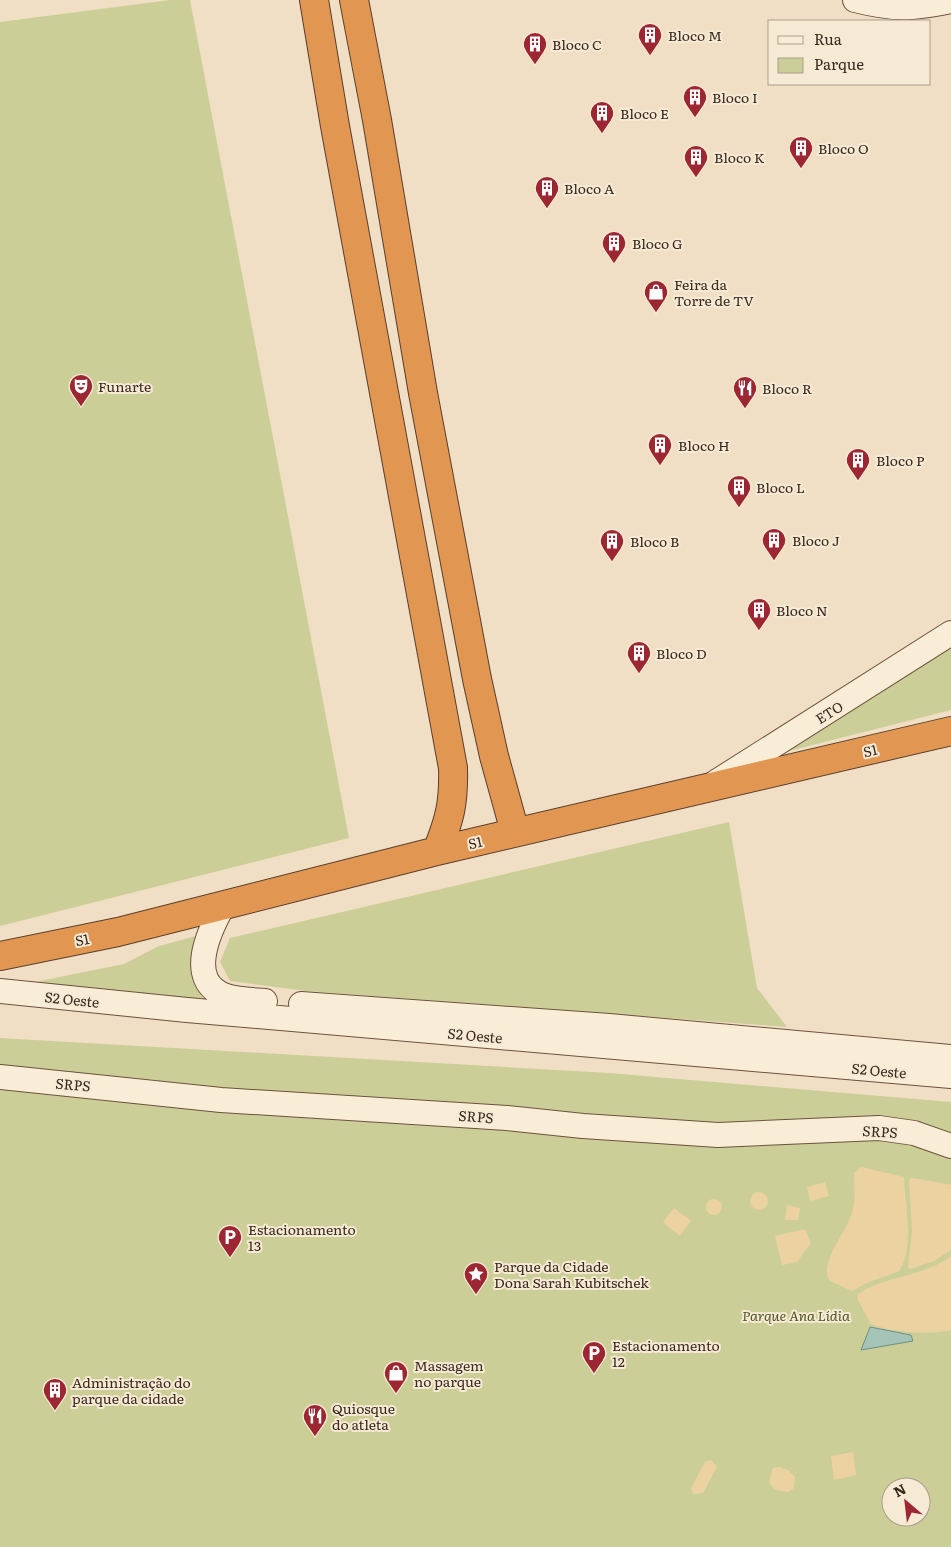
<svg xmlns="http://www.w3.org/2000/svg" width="951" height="1547" font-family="Literata,serif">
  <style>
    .green { fill: #ccce97; fill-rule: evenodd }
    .sand { fill: #ecd2a0 }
    .water { fill: #a6c3b8; stroke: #6c9185 }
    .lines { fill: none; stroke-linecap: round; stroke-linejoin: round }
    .secondary-casing { stroke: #6d513d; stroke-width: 26 }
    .highway-casing { stroke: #593e2e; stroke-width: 30 }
    .secondary { stroke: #faedd8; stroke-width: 24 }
    .highway { stroke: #e19652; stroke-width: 28 }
    .labels { text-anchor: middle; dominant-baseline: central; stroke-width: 4; stroke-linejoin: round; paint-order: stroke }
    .poi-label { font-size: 14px; fill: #3a291e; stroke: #f7ead4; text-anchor: start }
    .street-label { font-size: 14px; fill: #3a291e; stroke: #f7ead4 }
    .park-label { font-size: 14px; font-style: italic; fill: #4f5824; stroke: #f7ead4 }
  </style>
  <rect width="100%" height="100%" fill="#f0dfc4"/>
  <!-- green -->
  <path class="green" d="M170,0H190L349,838L0,926V22Z
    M951,648V710L785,752Z
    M729,822L757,988L787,1027L306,991L230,981L220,962L230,938Z
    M196,936C188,969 187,984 213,1008L30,983L124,964L159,946Z
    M0,1038L609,1073L951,1102V1547H0ZM891,1487H921V1517H891Z"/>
  <!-- sand -->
  <path class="sand" d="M861,1167L904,1177C905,1204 915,1249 899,1271L867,1283L852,1291L830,1281C817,1267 847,1230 852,1213C856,1200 854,1186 854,1173Z
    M914,1178L951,1185V1250L934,1261L910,1269L908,1267L912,1231L909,1182L910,1179Z
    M825,1182L829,1196L810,1201L807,1187Z
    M750 1201a9 9 0 1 1 18 0a9 9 0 1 1-18 0Z
    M706 1207a8 8 0 1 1 16 0a8 8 0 1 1-16 0Z
    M787,1205L800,1208L798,1220H785Z
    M674,1208L691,1221L680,1236L663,1222Z
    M805,1229L811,1243L797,1262L782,1265L775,1236Z
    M951,1256V1330C931,1335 888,1333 870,1323L857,1298L858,1294C886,1275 924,1277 951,1256Z
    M853,1452L856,1475L834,1480L831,1456Z
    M711,1460L717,1467L703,1493L693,1494L691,1488L705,1462Z
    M779,1467L788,1470L795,1477L794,1488L789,1492L775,1490L769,1482L773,1468Z"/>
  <!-- water -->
  <path class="water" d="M870,1327L911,1335L913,1341L861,1350Z"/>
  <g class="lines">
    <!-- secondary casing -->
    <g class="secondary-casing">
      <path id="secondary" d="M855,0C895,10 911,9 951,1
        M716,782L951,633
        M224,904C210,929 184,981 226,996C239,1000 253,1000 265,1001
        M0,991L187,1010L951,1076
        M301,1004L609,1026L951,1057
        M0,1077L221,1100L507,1118L583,1126L718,1135L879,1128L914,1133L951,1146"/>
    </g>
    <!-- highway casing -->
    <g class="highway-casing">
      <path id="highway" d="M314,0L335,126L453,768C454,802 450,819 437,851
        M354,0L377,120L423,393L477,679L494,756L515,832
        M0,956L118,932L437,851L951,731"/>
    </g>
    <!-- secondary -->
    <use href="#secondary" class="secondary"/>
    <!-- highway -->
    <use href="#highway" class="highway"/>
  </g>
  <!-- icons -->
  <defs>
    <g id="building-pin" transform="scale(1.25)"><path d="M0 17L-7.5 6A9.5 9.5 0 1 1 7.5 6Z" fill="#9c2732" stroke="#f7ead4"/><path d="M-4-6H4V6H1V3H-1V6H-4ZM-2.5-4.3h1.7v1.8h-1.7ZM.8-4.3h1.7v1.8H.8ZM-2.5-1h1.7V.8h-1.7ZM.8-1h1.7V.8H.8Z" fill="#fff"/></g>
    <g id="shop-pin" transform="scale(1.25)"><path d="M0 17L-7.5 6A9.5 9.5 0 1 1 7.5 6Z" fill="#9c2732" stroke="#f7ead4"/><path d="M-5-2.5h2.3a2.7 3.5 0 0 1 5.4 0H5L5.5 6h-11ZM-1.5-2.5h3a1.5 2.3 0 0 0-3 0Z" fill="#fff"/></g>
    <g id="theatre-pin" transform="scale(1.25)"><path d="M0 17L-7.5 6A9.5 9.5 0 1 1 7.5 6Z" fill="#9c2732" stroke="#f7ead4"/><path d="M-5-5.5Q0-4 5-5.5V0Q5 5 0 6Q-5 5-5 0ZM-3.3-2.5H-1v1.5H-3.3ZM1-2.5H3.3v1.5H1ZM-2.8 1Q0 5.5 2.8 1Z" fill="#fff"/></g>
    <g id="restaurant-pin" transform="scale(1.25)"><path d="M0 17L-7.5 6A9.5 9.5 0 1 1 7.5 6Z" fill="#9c2732" stroke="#f7ead4"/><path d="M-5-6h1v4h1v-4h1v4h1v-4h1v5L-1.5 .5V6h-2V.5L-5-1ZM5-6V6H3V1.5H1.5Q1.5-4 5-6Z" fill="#fff"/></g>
    <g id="parking-pin" transform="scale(1.25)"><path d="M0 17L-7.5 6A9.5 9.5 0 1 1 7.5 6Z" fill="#9c2732" stroke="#f7ead4"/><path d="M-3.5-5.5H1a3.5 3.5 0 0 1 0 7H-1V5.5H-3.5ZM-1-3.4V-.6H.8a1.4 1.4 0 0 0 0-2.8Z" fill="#fff"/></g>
    <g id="sight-pin" transform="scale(1.25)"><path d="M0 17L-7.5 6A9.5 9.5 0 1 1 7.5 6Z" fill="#9c2732" stroke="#f7ead4"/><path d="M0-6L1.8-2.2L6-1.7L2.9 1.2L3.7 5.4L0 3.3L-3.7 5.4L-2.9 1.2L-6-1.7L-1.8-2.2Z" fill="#fff"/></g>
  </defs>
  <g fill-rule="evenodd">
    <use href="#building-pin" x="650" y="35"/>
    <use href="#building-pin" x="535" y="44"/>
    <use href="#building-pin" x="695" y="97"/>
    <use href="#building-pin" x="602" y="113"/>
    <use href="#building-pin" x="801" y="148"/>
    <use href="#building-pin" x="696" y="157"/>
    <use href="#building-pin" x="547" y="188"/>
    <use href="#building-pin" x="614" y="243"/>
    <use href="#shop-pin" x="656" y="292"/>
    <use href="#theatre-pin" x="81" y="386"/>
    <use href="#restaurant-pin" x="745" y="388"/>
    <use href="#building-pin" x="660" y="445"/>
    <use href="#building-pin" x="858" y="460"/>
    <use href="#building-pin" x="739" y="487"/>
    <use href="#building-pin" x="774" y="540"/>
    <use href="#building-pin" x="612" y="541"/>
    <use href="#building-pin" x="759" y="610"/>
    <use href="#building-pin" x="639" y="653"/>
    <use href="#parking-pin" x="230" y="1237"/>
    <use href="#sight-pin" x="476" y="1274"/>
    <use href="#parking-pin" x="594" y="1353"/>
    <use href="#shop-pin" x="396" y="1373"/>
    <use href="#building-pin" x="55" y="1390"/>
    <use href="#restaurant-pin" x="315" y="1416"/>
  </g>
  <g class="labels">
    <!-- poi labels -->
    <g class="poi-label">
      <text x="668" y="35">Bloco M</text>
      <text x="552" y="44">Bloco C</text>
      <text x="712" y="97">Bloco I</text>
      <text x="620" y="113">Bloco E</text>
      <text x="818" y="148">Bloco O</text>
      <text x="714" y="157">Bloco K</text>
      <text x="564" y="188">Bloco A</text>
      <text x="632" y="243">Bloco G</text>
      <text x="674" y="284">Feira da<tspan x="674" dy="16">Torre de TV</tspan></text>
      <text x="98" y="386">Funarte</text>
      <text x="762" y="388">Bloco R</text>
      <text x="678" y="445">Bloco H</text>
      <text x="876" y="460">Bloco P</text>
      <text x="756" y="487">Bloco L</text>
      <text x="792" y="540">Bloco J</text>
      <text x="630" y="541">Bloco B</text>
      <text x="776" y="610">Bloco N</text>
      <text x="656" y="653">Bloco D</text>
      <text x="248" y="1229">Estacionamento<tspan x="248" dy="16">13</tspan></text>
      <text x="494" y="1266">Parque da Cidade<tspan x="494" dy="16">Dona Sarah Kubitschek</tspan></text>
      <text x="612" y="1345">Estacionamento<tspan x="612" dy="16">12</tspan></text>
      <text x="414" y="1365">Massagem<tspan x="414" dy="16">no parque</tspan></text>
      <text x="72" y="1382">Administração do<tspan x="72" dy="16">parque da cidade</tspan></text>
      <text x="332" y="1408">Quiosque<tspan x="332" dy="16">do atleta</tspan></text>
    </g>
    <!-- street labels -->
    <g class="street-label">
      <text transform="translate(829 712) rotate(-32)">ETO</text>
      <text transform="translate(870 750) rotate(-13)">S1</text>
      <text transform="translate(475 842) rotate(-13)">S1</text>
      <text transform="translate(82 939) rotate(-11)">S1</text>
      <text transform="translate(72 999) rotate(6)">S2 Oeste</text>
      <text transform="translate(475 1035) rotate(5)">S2 Oeste</text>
      <text transform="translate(879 1070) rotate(5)">S2 Oeste</text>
      <text transform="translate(73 1084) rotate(5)">SRPS</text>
      <text transform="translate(476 1116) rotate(4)">SRPS</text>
      <text transform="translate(880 1131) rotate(3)">SRPS</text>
    </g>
    <!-- park labels -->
    <g class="park-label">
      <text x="796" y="1315">Parque Ana Lídia</text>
    </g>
  </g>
  <!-- legend -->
  <rect x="768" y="20" width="162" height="65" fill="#f7ead4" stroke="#ab9d8b"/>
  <rect x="778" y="36" width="25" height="8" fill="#faedd8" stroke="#ab9d8b"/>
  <text x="814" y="45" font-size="15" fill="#3a291e">Rua</text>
  <rect x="778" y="58" width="25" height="15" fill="#ccce97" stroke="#ab9d8b"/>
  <text x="814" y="70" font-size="15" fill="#3a291e">Parque</text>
  <!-- north arrow -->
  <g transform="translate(906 1502) rotate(332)"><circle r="24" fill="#f7ead4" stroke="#ab9d8b"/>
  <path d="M0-4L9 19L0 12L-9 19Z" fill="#9c2732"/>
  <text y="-8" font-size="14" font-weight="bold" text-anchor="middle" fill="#3a291e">N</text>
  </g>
</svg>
